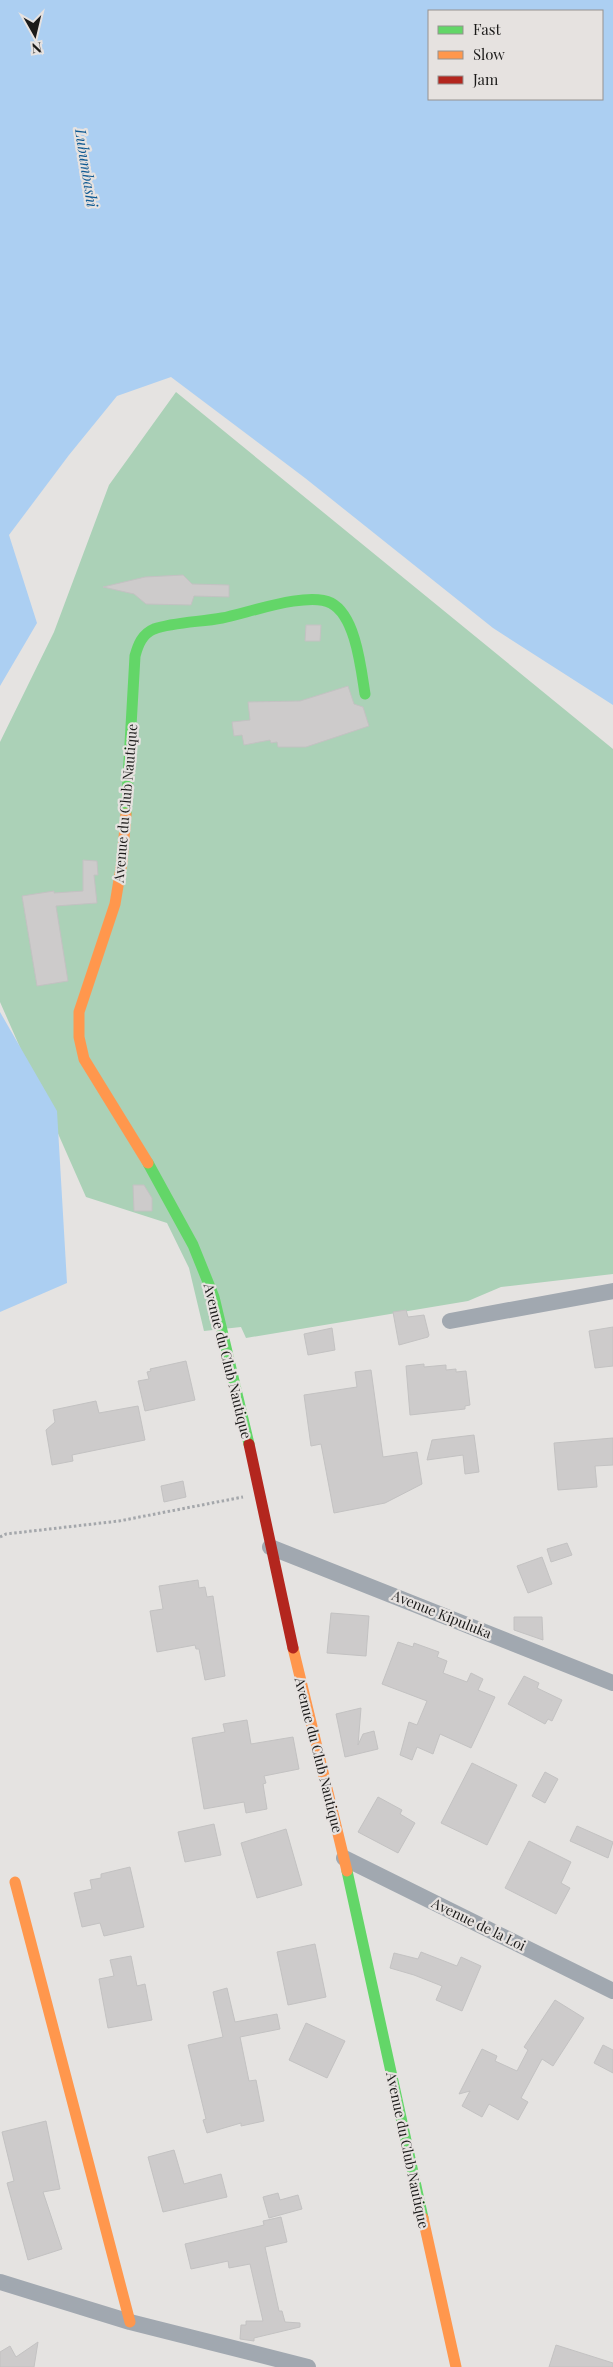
<svg xmlns="http://www.w3.org/2000/svg" width="613" height="2367" font-family="'Playfair Display',serif">
  <style>
    .green { fill: #abd1b7 }
    .water { fill: #accff2; fill-rule: evenodd }
    .building { fill: #cdcbcb; stroke: #c3c2c2 }
    .lines { fill: none; stroke-linecap: round; stroke-linejoin: round }
    .path { stroke: #a4a7ab; stroke-width: 3; stroke-dasharray: 2.5 2.5; stroke-linecap: butt }
    .street { stroke: #a1a8b0; stroke-width: 16 }
    .fast { stroke: #63d668; stroke-width: 11 }
    .slow { stroke: #ff974d; stroke-width: 11 }
    .jam { stroke: #b3261e; stroke-width: 11 }
    .labels { text-anchor: middle; dominant-baseline: central; stroke-width: 4.5; stroke-linejoin: round; paint-order: stroke }
    .street-label { font-size: 14px; fill: #1b1a19; stroke: #e6e2e0 }
    .water-label { font-size: 15px; font-style: italic; fill: #105a92; stroke: #e6e2e0 }
  </style>
  <rect width="100%" height="100%" fill="#e5e3e1"/>
  <!-- green -->
  <path class="green" d="M176,392L613,749V1274L501,1287L468,1301L246,1338L241,1327L204,1331L189,1268L167,1223L86,1197L0,1002V742L54,632L109,485Z"/>
  <!-- water -->
  <path class="water" d="M0,0H613V705L493,628L305,478L171,377L117,396L69,455L9,535L37,623L0,686ZM602,11V99H429V11Z
    M0,1012L57,1111L67,1283L0,1312Z"/>
  <!-- building -->
  <path class="building" d="M183,575L192,584L229,585V597L194,596L191,605L146,604L134,594L103,587L145,577Z
    M306,625H321L320,641H305Z
    M348,686L354,704L363,707L369,726L306,747H278L277,742L271,743L270,740L244,745L242,735L234,736L232,722L250,720L248,702L300,701Z
    M83,860L97,861L98,875H94L97,903L56,906L68,981L37,986L22,896L54,891V893L83,891Z
    M133,1185H144L152,1198V1211H134Z
    M406,1310L408,1317L424,1315L429,1335L428,1337L399,1345L393,1312Z
    M613,1327V1366L595,1368L589,1331Z
    M332,1328L335,1350L308,1355L304,1334Z
    M186,1361L195,1400L145,1411L138,1381L149,1379L147,1372L151,1371L150,1369Z
    M424,1364V1367L446,1365V1370L456,1369V1372L466,1371L470,1405L465,1406V1409L410,1415L406,1366Z
    M371,1370L383,1457L417,1452L422,1484L385,1503L334,1513L321,1444L311,1446L304,1395L357,1387L355,1372Z
    M96,1401L99,1413L138,1406L145,1440L72,1455L73,1461L52,1465L46,1430L55,1422L53,1410Z
    M474,1435L479,1472L465,1474L463,1455L427,1460L432,1440Z
    M613,1438V1465L595,1466L597,1487L558,1490L554,1443Z
    M183,1481L186,1497L164,1502L161,1486Z
    M567,1543L572,1555L551,1562L547,1549Z
    M542,1557L552,1584L528,1593L517,1566Z
    M198,1580L199,1588L205,1587L207,1597L213,1596L225,1676L205,1680L199,1649H196L195,1645L157,1652L150,1611L163,1609L159,1586Z
    M331,1613L369,1616L366,1656L327,1653Z
    M514,1617H542L543,1640L514,1630Z
    M398,1642L413,1647L414,1643L439,1652L437,1657L447,1661L443,1673L467,1682L471,1673L483,1679L478,1690L495,1697L471,1748L440,1734L433,1754L417,1747L412,1760L400,1755L409,1722L417,1725L427,1701L382,1684Z
    M524,1676L539,1683L537,1688L562,1700L552,1721L548,1719L545,1724L508,1704Z
    M361,1708L358,1745L363,1734L374,1731L378,1749L345,1757L336,1714Z
    M247,1720L251,1744L293,1737L299,1769L264,1776L266,1783L263,1784L267,1809L246,1813L244,1802L204,1809L192,1738L225,1732L223,1724Z
    M472,1763L517,1785L487,1845L441,1823Z
    M545,1772L558,1779L545,1803L532,1796Z
    M378,1797L402,1810L400,1814L415,1823L398,1853L358,1832Z
    M214,1824L221,1855L185,1862L178,1832Z
    M577,1826L613,1842L608,1858L570,1841Z
    M286,1829L302,1885L257,1898L241,1843Z
    M529,1841L571,1862L561,1883L570,1888L556,1914L505,1888Z
    M130,1867L144,1927L104,1936L100,1923L82,1927L74,1893L92,1889L90,1880L101,1878V1874Z
    M315,1944L326,1997L288,2005L277,1952Z
    M421,1952L457,1966L461,1957L481,1966L462,2011L436,2000L442,1986L414,1975L390,1968L394,1953L418,1959Z
    M131,1956L137,1986L145,1984L152,2020L108,2028L99,1979L114,1976L110,1960Z
    M227,1988L235,2022L277,2014L280,2029L240,2037L249,2081L256,2080L264,2121L241,2126V2123L207,2133L203,2120L206,2119L188,2045L223,2037L213,1992Z
    M555,2000L584,2018L553,2066L542,2059L521,2098L528,2102L518,2120L489,2104L482,2117L462,2106L470,2091L459,2094L482,2049L497,2056L495,2061L517,2071L528,2050L524,2047Z
    M306,2023L345,2041L327,2078L289,2060Z
    M603,2045L613,2050V2073L594,2063Z
    M46,2121L60,2189L43,2192L62,2249L28,2260L7,2183L14,2181L2,2132Z
    M174,2150L184,2184L221,2174L227,2197L163,2212L148,2157Z
    M278,2193L280,2200L298,2195L302,2209L269,2218L263,2197Z
    M281,2217L287,2242L265,2247L279,2311H282L285,2322L300,2323V2327L254,2338V2341L240,2339L241,2325H246V2321H263L250,2264L229,2268L228,2261L191,2269L185,2244L264,2225L263,2221Z
    M38,2342L34,2367H0V2352L10,2346L16,2357Z
    M556,2345L613,2363V2367H549Z"/>
  <g class="lines">
    <!-- path -->
    <path class="path" d="M0,1537L6,1534L119,1521L243,1497"/>
    <!-- street -->
    <path class="street" d="M450,1321L613,1291
      M270,1547L613,1683
      M344,1858L613,1991
      M0,2282L130,2322L308,2367"/>
    <!-- fast -->
    <path class="fast" d="M126,814L135,656C138,645 142,634 154,629C174,622 201,622 222,618C248,613 308,591 331,603C356,616 361,669 365,694
      M148,1163L193,1245L214,1297L249,1444
      M347,1871L423,2218"/>
    <!-- slow -->
    <path class="slow" d="M126,814L122,862L115,904L79,1012V1037L84,1059L148,1163
      M293,1648L347,1871
      M15,1882L130,2322
      M423,2218L456,2367"/>
    <!-- jam -->
    <path class="jam" d="M249,1444L293,1648"/>
  </g>
  <g class="labels">
    <!-- street labels -->
    <g class="street-label">
      <text transform="translate(125 803) rotate(-85)">Avenue du Club Nautique</text>
      <text transform="translate(228 1361) rotate(76)">Avenue du Club Nautique</text>
      <text transform="translate(442 1614) rotate(22)">Avenue Kipuluka</text>
      <text transform="translate(319 1755) rotate(76)">Avenue du Club Nautique</text>
      <text transform="translate(479 1924) rotate(26)">Avenue de la Loi</text>
      <text transform="translate(408 2150) rotate(78)">Avenue du Club Nautique</text>
    </g>
    <!-- water labels -->
    <g class="water-label">
      <text transform="translate(87 168) rotate(81)">Lubumbashi</text>
    </g>
  </g>
  <!-- legend -->
  <rect x="428" y="10" width="175" height="90" fill="#e6e2e0" stroke="#959290"/>
  <rect x="438" y="26" width="25" height="8" fill="#63d668" stroke="#959290"/>
  <text x="473" y="35" font-size="15" fill="#1b1a19">Fast</text>
  <rect x="438" y="51" width="25" height="8" fill="#ff974d" stroke="#959290"/>
  <text x="473" y="60" font-size="15" fill="#1b1a19">Slow</text>
  <rect x="438" y="76" width="25" height="8" fill="#b3261e" stroke="#959290"/>
  <text x="473" y="85" font-size="15" fill="#1b1a19">Jam</text>
  <!-- north arrow -->
  <g transform="translate(35 35) rotate(172)" stroke="#e6e2e0" stroke-width="4" paint-order="stroke">
  <path d="M0-4L9 19L0 12L-9 19Z" fill="#1b1a19"/>
  <text y="-8" font-size="14" font-weight="bold" text-anchor="middle" fill="#1b1a19">N</text>
  </g>
</svg>
